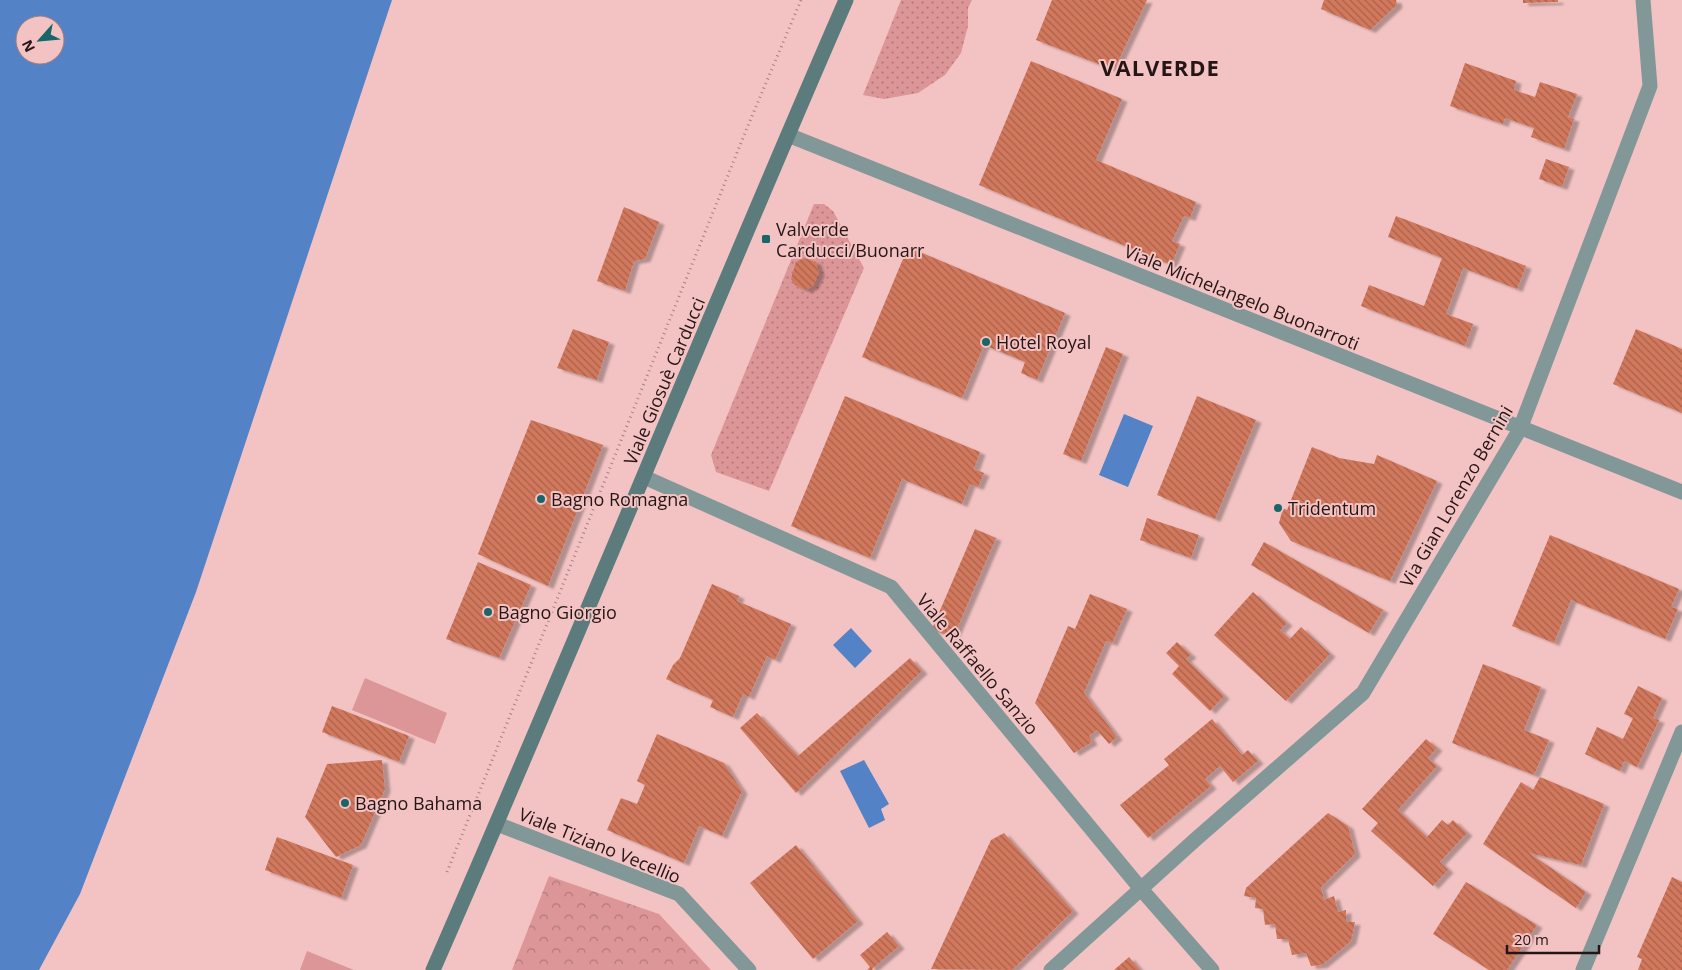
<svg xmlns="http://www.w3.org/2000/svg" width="1682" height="970" font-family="'Open Sans',sans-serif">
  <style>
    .grass { fill: url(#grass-dots) }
    .park { fill: url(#park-crowns) }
    .pitch { fill: #dc9697 }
    .water { fill: #5382c7; fill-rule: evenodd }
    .building { fill: url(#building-back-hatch); filter: url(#shadow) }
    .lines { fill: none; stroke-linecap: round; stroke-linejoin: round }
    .path { stroke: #a58181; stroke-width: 3; stroke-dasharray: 1 4; stroke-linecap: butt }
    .street { stroke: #829798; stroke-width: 15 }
    .secondary { stroke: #5b7b7c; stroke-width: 15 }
    .poi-dot { fill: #186669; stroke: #f3c3c3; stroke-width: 2 }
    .labels { text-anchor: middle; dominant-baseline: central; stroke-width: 4; stroke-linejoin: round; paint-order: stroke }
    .poi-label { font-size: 18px; fill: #261515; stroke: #f3c3c3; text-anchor: start }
    .street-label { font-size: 18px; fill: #261515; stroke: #f3c3c3 }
    .district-label { font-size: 22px; font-weight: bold; letter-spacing: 1px; fill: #261515; stroke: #f3c3c3 }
  </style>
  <defs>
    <pattern id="grass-dots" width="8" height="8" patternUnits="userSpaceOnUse" patternTransform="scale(1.25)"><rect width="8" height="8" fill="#dc9697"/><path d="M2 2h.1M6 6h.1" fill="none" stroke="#b2797a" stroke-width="1.8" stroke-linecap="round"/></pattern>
    <pattern id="park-crowns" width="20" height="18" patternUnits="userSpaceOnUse" patternTransform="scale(1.25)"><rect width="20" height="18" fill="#dc9697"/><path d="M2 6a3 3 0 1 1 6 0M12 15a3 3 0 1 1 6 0" fill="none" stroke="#b2797a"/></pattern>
    <pattern id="building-back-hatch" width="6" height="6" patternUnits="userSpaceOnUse" patternTransform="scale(1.25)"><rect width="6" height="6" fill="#d1785d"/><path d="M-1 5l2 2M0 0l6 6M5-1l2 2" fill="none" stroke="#a9614c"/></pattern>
    <filter id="shadow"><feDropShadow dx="5.5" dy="3" stdDeviation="1" flood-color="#0004"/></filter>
  </defs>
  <rect width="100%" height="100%" fill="#f3c3c3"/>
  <!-- grass -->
  <path class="grass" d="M901,0H972L968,8V26L961,53L945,75L918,93L884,99L863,95Z
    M814,204H824L833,211L864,268L769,491L716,472L711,455Z"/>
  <!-- park -->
  <path class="park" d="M549,876L659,914L711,970H512Z"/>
  <!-- pitch -->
  <path class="pitch" d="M365,678L447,713L435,744L352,710Z
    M307,951L354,970H300Z"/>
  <!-- water -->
  <path class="water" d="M0,0H392L196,592L80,894L39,970H0ZM25,25H55V55H25Z
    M1124,414L1153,426L1128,487L1099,475Z
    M851,628L872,651L855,668L833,645Z
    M864,760L889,804L881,809L885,820L869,828L840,771Z"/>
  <!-- building -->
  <path class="building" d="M1052,0H1147L1114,70L1036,40Z
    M1324,0H1396L1397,5L1370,30L1321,9Z
    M1523,0H1558V2L1523,3Z
    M1031,61L1122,99L1096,160L1196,202L1190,218L1184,216L1172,241L1180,244L1171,265L979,185Z
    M1465,63L1516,81L1514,90L1535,97L1540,82L1577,94L1568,117L1574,119L1564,149L1531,137L1534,128L1505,118L1503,124L1450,106Z
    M1546,159L1569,167L1562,187L1539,179Z
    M624,207L659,222L645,259L634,261L625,291L597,281Z
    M1396,216L1526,266L1517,289L1463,268L1446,314L1473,324L1465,346L1361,306L1369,285L1424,306L1442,258L1388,237Z
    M908,247L1065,313L1037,380L1021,373L1025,362L984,345L962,398L862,357Z
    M804,258L816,262L819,273L813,286L806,290L795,285L791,279L796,262Z
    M573,329L609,342L597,380L557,368Z
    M1636,329L1682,349V413L1613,384Z
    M1106,347L1123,354L1081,461L1063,454Z
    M845,396L980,452L974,469L984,473L978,487L970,484L962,504L902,479L870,558L791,526Z
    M1197,396L1256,420L1215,519L1157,495Z
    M531,420L603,445L548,586L478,554Z
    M1312,447L1339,458L1374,464L1377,455L1437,481L1390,581L1291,541L1279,523L1283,508L1287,510Z
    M1147,518L1199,535L1191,558L1140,540Z
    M975,529L996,538L953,638L932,629Z
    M1550,535L1679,589L1671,607L1678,609L1665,639L1571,600L1554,643L1512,626Z
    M1264,542L1383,610L1369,633L1251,565Z
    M478,562L531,585L499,658L446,639Z
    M712,584L739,596L737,601L791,624L775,660L767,656L749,697L743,694L733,717L710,707L713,700L666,679L673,665L680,658Z
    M1253,592L1287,623L1280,630L1290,639L1301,627L1330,654L1286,701L1214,635Z
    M1090,594L1127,609L1112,643L1106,641L1084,693L1117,737L1109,744L1097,730L1089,736L1092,742L1074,753L1035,703L1068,626L1075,629Z
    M1177,642L1191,655L1186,659L1224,696L1210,711L1172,674L1179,666L1166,653Z
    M910,658L922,671L796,793L740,728L757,713L798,756Z
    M1483,664L1541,687L1524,730L1549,740L1534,775L1452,743Z
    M1638,686L1662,698L1653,718L1659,720L1637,767L1624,761L1620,771L1585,754L1597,727L1623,739L1633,718L1624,714Z
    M332,706L409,736L399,762L322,732Z
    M1212,719L1242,755L1248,750L1258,761L1233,782L1220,766L1205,779L1211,786L1148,838L1120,805L1169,765L1164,759Z
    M657,734L724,763L742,791L722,836L699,826L684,863L607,830L621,798L637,804L645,785L637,781Z
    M1426,739L1437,748L1428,758L1437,766L1398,810L1427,837L1442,820L1448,825L1453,820L1467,833L1440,862L1448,870L1433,886L1371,831L1378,823L1362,809Z
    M382,760L385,789L361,845L336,857L305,817L327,764Z
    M1540,777L1604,804L1581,865L1529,853L1586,892L1576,908L1483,844L1521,782L1533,790Z
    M1328,813L1348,826L1355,854L1321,887L1324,900L1334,896L1338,912L1346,910V922H1355L1351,941L1322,965L1311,966L1306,953L1292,955L1288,939H1277L1275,924L1265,925L1263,909L1255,908L1256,898L1244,896L1246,888Z
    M1004,833L1073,911L1012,970L931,969L991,840Z
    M277,837L353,865L341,898L265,870Z
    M796,845L858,921L813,959L750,883Z
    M1672,877L1682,882V970H1638L1642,959L1637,957Z
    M1466,882L1537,925L1507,970H1489L1433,934Z
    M887,932L899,946L872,969L873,970H867L870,967L860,955Z
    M1129,957L1140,970H1114Z"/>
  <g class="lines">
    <!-- path -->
    <path class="path" d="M447,872L747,128L801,0"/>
    <!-- street -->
    <path class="street" d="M788,135L1682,492
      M644,477L891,587L1141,889L1212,970
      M497,824L679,894L749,970
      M1051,970L1196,839L1363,693L1520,429L1650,86L1643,0
      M1583,970L1682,732"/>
    <!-- secondary -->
    <path class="secondary" d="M433,970C574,648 706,322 846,0"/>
  </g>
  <!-- markers -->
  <g class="poi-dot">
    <rect x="761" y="234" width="10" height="10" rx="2.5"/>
    <circle cx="986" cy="342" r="5"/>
    <circle cx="541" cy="499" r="5"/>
    <circle cx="1278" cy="508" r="5"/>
    <circle cx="488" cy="612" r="5"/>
    <circle cx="345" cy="803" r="5"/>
  </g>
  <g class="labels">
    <!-- poi labels -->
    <g class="poi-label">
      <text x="776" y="229">Valverde<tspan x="776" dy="21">Carducci/Buonarr</tspan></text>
      <text x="996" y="342">Hotel Royal</text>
      <text x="551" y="499">Bagno Romagna</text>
      <text x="1288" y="508">Tridentum</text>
      <text x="498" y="612">Bagno Giorgio</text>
      <text x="355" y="803">Bagno Bahama</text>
    </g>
    <!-- street labels -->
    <g class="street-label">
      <text transform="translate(1242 297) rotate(22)">Viale Michelangelo Buonarroti</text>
      <text transform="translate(664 381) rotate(-67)">Viale Giosuè Carducci</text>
      <text transform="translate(1456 496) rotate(-60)">Via Gian Lorenzo Bernini</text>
      <text transform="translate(978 664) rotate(50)">Viale Raffaello Sanzio</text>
      <text transform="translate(600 845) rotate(22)">Viale Tiziano Vecellio</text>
    </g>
    <!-- district labels -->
    <g class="district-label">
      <text x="1160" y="67">VALVERDE</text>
    </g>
  </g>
  <!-- north arrow -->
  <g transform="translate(40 40) rotate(243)"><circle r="24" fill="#f3c3c3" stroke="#a17d7d"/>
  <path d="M0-4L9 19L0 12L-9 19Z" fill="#186669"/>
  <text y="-8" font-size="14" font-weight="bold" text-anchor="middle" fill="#261515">N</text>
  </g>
  <!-- scale -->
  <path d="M1507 945v8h92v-8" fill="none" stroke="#261515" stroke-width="2.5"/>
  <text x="1514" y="945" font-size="15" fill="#261515" stroke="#f3c3c3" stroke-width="4" paint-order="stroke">20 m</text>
</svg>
